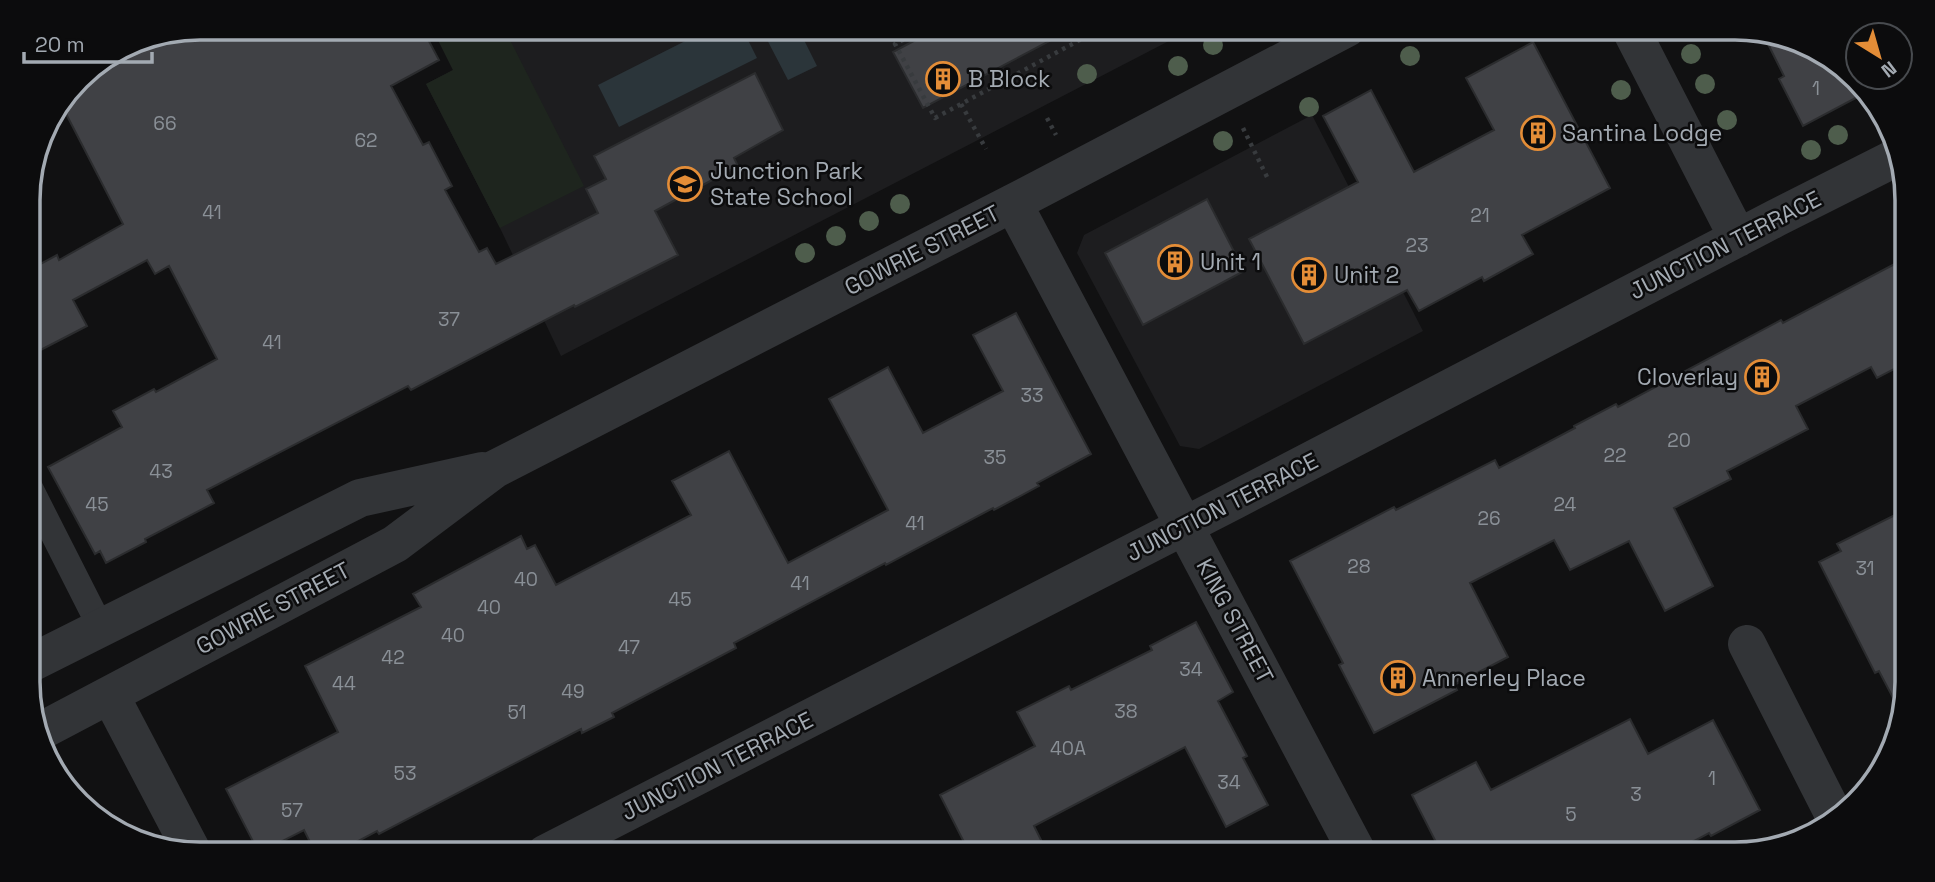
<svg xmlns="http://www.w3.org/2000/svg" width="1935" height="882" font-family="'Space Grotesk',sans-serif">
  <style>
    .built { fill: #1d1d1f }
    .green { fill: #1e251e }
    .water { fill: #2b353a }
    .building { fill: #404145; stroke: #2b2c2e; stroke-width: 2 }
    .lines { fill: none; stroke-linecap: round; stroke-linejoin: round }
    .path { stroke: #383b3e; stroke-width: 4.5; stroke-dasharray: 3.5 5; stroke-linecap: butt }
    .lane { stroke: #323437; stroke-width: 26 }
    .street { stroke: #323437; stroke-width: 38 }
    .tree { fill: #4e5d4c }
    .labels { text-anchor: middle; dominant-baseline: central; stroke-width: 5; stroke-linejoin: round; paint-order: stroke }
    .number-label { font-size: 19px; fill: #8a9097 }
    .poi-label { font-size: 23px; fill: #a3aab2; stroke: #0c0c0d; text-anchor: start }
    .street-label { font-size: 23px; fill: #a3aab2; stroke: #0c0c0d }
    .rim { fill: none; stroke: #a3aab2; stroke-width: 3.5 }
  </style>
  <rect width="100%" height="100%" fill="#111112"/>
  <!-- built -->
  <path class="built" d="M432,28H1194L561,356L500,228L426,84L453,70Z
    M1312,115L1423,331L1199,449L1180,446L1077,253L1084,235Z"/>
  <!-- green -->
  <path class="green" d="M432,28H504L584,186L500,228L426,84L453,70Z"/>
  <!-- water -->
  <path class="water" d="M711,28H742L757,58L619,127L598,85Z
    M761,28H798L817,66L788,80Z"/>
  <!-- building -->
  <path class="building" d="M201,28H422L439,60L391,86L423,145L429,142L452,186L445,190L479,252L487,248L496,264L598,213L586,189L606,179L594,156L755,73L783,130L734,158L738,166L655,211L678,255L575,307L574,305L411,390L408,386L207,490L214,503L145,539L146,542L106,563L100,551L95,554L48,467L122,427L113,411L154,389L156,392L217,359L169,266L155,274L147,260L73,300L87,326L29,356V270L57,255L59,260L123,224L61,104L86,71L135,41Z
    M938,28H1074L923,108L893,52Z
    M1763,34L1801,41L1867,92L1803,126L1779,79L1784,76Z
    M1533,42L1610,188L1522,235L1533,254L1484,281L1482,277L1419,311L1407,290L1304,344L1249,239L1358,182L1323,116L1371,90L1414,172L1494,130L1466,78Z
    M1207,199L1244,271L1143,325L1105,253Z
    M1906,258V363L1877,378L1871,367L1796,406L1808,429L1727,471L1731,479L1674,508L1713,586L1665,611L1629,541L1570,570L1554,540L1470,583L1508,657L1454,685L1457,690L1374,733L1339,665L1343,663L1290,561L1394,507L1396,510L1495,460L1499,468L1575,428L1574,426L1616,404L1618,407L1781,320L1783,323Z
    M1016,313L1091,454L1037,483L1039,486L994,510L993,508L886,565L885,563L734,643L736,648L612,713L614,717L582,733L581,729L379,834L377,831L334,854H316L304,830L259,853L226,789L338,732L305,666L421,607L413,594L521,536L527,549L535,545L556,585L691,515L672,481L729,451L788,563L888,510L829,399L888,367L923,433L1003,391L973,335Z
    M1907,509V682L1901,713L1879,671L1875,673L1819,562L1841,551L1837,544Z
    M1196,622L1233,692L1218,701L1247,756L1243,758L1268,805L1226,827L1185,747L1034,826L1048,854H970L940,795L1035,746L1017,712L1069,686L1071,690L1152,650L1150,646Z
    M1630,719L1648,754L1713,720L1760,810L1711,836L1709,833L1670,854H1442L1412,795L1476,762L1491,790Z"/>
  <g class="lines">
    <!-- path -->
    <path class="path" d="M926,28L895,44L935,118L1102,28
      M961,104L986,149
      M1047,118L1056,135
      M1243,128L1269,181"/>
    <!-- lane -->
    <path class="lane" d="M29,486L101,628"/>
    <!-- street -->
    <path class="street" d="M1630,28L1738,238
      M1013,203L1358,854
      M1747,644L1836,819
      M29,664L360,498L482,471
      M110,695L193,853
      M41,731L395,544L495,469L1013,203L1347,28
      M545,854L1235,500L1776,218L1897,157"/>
  </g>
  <!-- trees -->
  <g class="tree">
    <circle cx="1213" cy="45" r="10"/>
    <circle cx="1691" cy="54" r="10"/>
    <circle cx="1410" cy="56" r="10"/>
    <circle cx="1178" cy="66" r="10"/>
    <circle cx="1087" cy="74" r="10"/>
    <circle cx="1705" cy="84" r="10"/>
    <circle cx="1621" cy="90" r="10"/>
    <circle cx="1309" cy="107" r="10"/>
    <circle cx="1727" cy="120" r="10"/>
    <circle cx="1838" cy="135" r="10"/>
    <circle cx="1223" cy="141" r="10"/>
    <circle cx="1811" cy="150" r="10"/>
    <circle cx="900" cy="204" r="10"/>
    <circle cx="869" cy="221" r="10"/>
    <circle cx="836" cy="236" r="10"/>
    <circle cx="805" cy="253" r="10"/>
  </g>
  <!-- icons -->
  <defs>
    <g id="building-ring" transform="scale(1.75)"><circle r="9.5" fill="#0c0c0d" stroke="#e48d37" stroke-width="1.5"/><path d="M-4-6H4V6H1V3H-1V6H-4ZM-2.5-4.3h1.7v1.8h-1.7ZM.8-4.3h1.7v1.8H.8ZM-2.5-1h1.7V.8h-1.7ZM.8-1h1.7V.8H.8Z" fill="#e48d37"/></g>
    <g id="school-ring" transform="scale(1.75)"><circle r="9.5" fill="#0c0c0d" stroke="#e48d37" stroke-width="1.5"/><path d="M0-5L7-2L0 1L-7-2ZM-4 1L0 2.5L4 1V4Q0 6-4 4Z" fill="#e48d37"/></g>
  </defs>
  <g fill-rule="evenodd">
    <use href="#building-ring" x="943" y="79"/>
    <use href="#building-ring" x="1538" y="133"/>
    <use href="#school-ring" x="685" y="184"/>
    <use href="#building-ring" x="1175" y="262"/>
    <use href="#building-ring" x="1309" y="275"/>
    <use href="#building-ring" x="1762" y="377"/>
    <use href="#building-ring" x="1398" y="678"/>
  </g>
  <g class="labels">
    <!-- number labels -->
    <g class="number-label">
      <text x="1816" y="88">1</text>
      <text x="165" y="123">66</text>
      <text x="366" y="140">62</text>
      <text x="212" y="212">41</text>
      <text x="1480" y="215">21</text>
      <text x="1417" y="245">23</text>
      <text x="449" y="319">37</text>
      <text x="272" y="342">41</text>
      <text x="1032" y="395">33</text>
      <text x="1679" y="440">20</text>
      <text x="1615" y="455">22</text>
      <text x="995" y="457">35</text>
      <text x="161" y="471">43</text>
      <text x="97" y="504">45</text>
      <text x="1565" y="504">24</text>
      <text x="1489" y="518">26</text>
      <text x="915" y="523">41</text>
      <text x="1359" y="566">28</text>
      <text x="1865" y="568">31</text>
      <text x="526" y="579">40</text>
      <text x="800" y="583">41</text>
      <text x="680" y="599">45</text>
      <text x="489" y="607">40</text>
      <text x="453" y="635">40</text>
      <text x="629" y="647">47</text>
      <text x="393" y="657">42</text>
      <text x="1191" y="669">34</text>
      <text x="344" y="683">44</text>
      <text x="573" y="691">49</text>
      <text x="1126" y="711">38</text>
      <text x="517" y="712">51</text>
      <text x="1068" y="748">40A</text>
      <text x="405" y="773">53</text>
      <text x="1712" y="778">1</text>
      <text x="1229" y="782">34</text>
      <text x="1636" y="794">3</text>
      <text x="292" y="810">57</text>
      <text x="1571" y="814">5</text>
    </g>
    <!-- poi labels -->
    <g class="poi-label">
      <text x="968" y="79">B Block</text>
      <text x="1562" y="133">Santina Lodge</text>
      <text x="710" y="171">Junction Park<tspan x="710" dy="26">State School</tspan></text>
      <text x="1200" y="262">Unit 1</text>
      <text x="1334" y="275">Unit 2</text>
      <text x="1738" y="377" text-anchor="end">Cloverlay</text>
      <text x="1422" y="678">Annerley Place</text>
    </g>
    <!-- street labels -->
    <g class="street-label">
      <text transform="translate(1725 245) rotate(-27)">JUNCTION TERRACE</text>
      <text transform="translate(922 250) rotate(-27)">GOWRIE STREET</text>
      <text transform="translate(1222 507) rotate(-27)">JUNCTION TERRACE</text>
      <text transform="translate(273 608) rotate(-28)">GOWRIE STREET</text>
      <text transform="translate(1235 621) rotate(62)">KING STREET</text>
      <text transform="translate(717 766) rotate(-27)">JUNCTION TERRACE</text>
    </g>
  </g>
  <!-- crop -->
  <path d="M0 0H1935V882H0ZM200 40H1735A160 160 0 0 1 1895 200V682A160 160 0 0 1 1735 842H200A160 160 0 0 1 40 682V200A160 160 0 0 1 200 40Z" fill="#0c0c0d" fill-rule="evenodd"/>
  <path class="rim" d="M200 40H1735A160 160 0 0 1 1895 200V682A160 160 0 0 1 1735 842H200A160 160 0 0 1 40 682V200A160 160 0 0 1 200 40Z"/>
  <!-- north arrow -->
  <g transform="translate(1879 56) rotate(143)"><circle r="33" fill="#0c0c0d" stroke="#484b4f" stroke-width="2"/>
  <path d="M0-5L12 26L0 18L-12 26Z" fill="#e48d37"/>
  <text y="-10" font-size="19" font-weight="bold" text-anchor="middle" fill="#a3aab2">N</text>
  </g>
  <!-- scale -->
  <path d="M24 52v10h128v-10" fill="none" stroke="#a3aab2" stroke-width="3.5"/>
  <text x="35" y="52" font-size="21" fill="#a3aab2" stroke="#0c0c0d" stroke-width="5" paint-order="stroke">20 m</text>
</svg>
